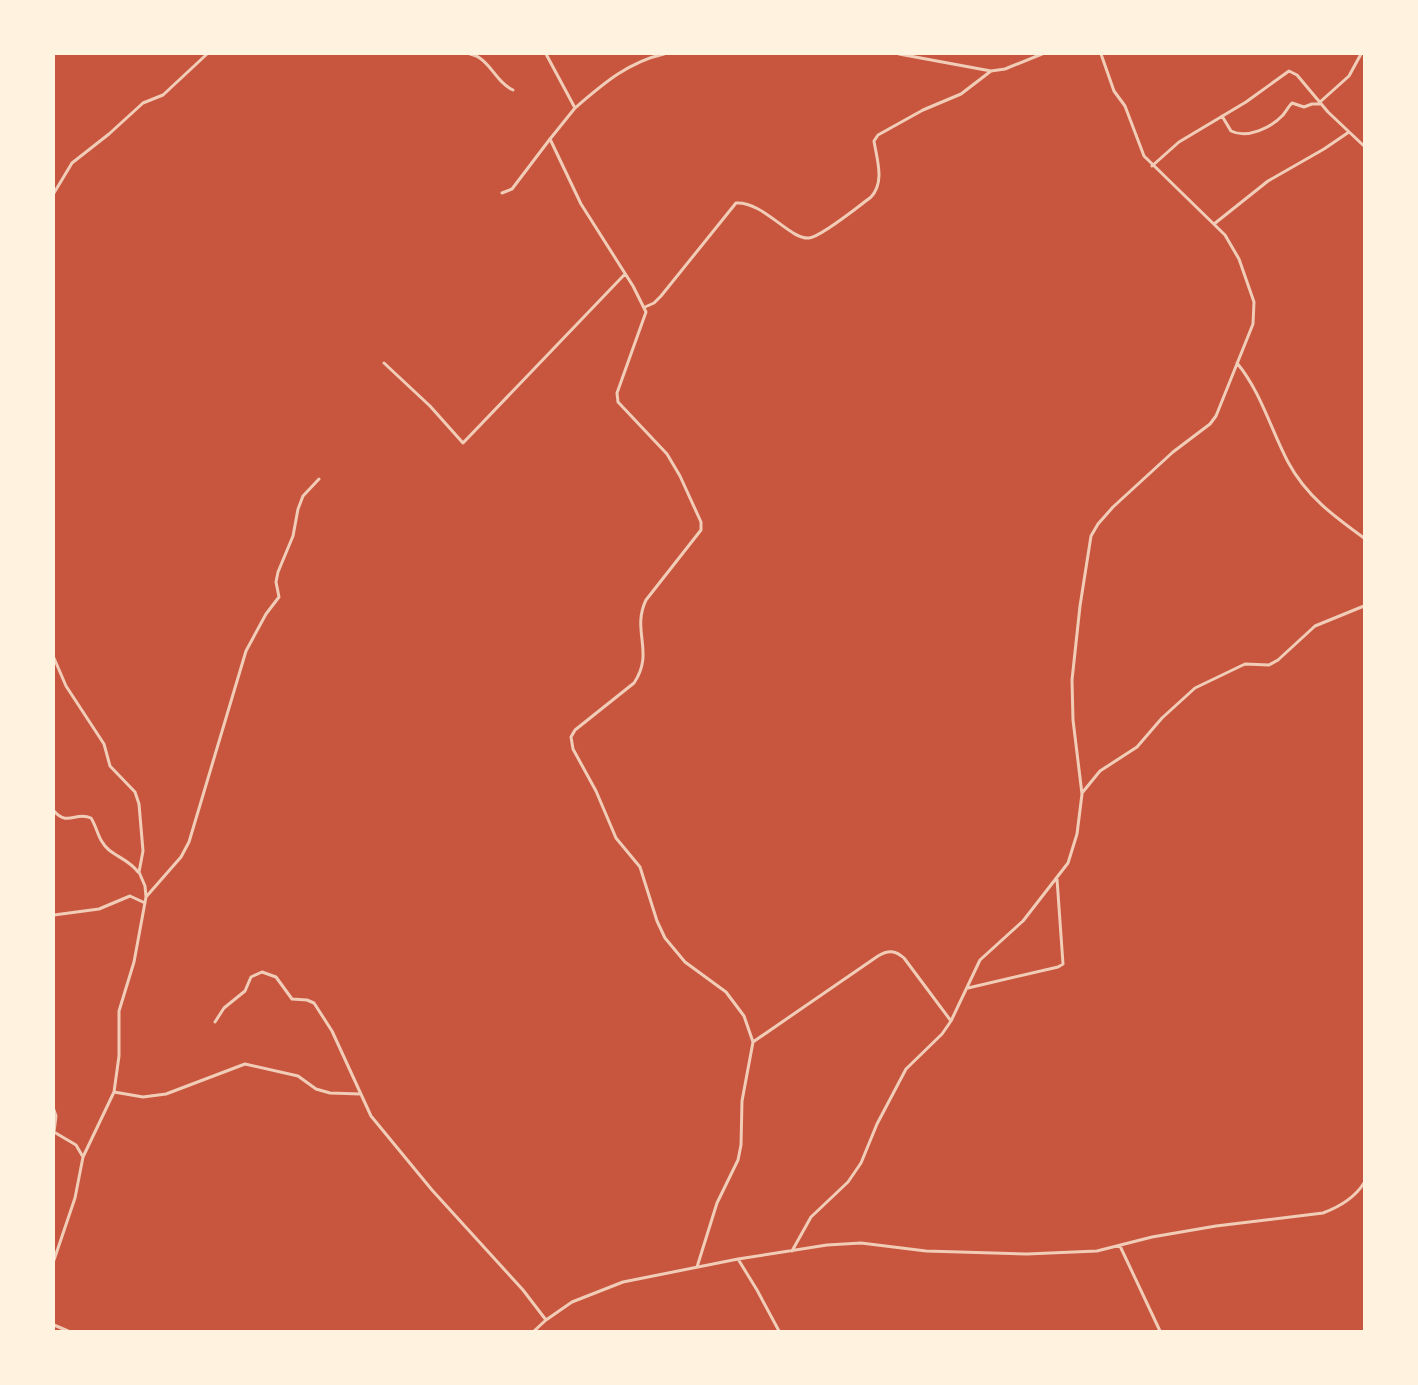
<svg xmlns="http://www.w3.org/2000/svg" width="1418" height="1385" font-family="Jost,sans-serif">
  <style>
    .lines { fill: none; stroke-linecap: round; stroke-linejoin: round }
    .minor { stroke: #f1ccb7; stroke-width: 3 }
  </style>
  <rect width="100%" height="100%" fill="#c8553d"/>
  <g class="lines">
    <!-- minor -->
    <path class="minor" d="M470,54C490,58 495,82 513,90
      M546,54L575,108L550,139L581,204L633,286L646,312L617,393L618,402L667,454L680,476L701,522V530L646,600C631,631 655,652 634,683L575,730L571,737L573,749L596,791L616,838L640,867L657,921L665,938L685,962L726,992L744,1016L753,1042L742,1101L741,1145L738,1160L717,1203L697,1267
      M899,54L991,71L1005,69L1042,54
      M1320,102L1349,76L1361,54
      M575,108C603,84 628,62 664,54
      M1222,116L1231,131C1247,139 1271,128 1283,115C1286,111 1289,106 1292,103L1304,107L1312,104H1321
      M1152,166L1179,142L1246,102L1289,71L1297,75L1328,112L1364,146
      M54,193L72,163L109,134L143,103L163,95L207,54
      M502,193L512,189L550,139
      M1214,224L1268,181L1324,149L1349,132
      M645,307L654,303L661,296L736,203C763,201 790,240 809,238C821,237 859,206 871,197C885,182 877,160 874,141L878,135L923,110L961,94L991,71
      M384,363L430,406L463,443L625,274
      M1237,363C1261,392 1271,430 1288,462C1306,496 1335,517 1364,538
      M54,658L66,686L104,744L110,766L135,792L139,804L143,851L139,872L145,886L146,897L134,962L119,1011V1056L114,1092L83,1157L75,1198L54,1260
      M1082,793L1100,771L1137,747L1162,718L1195,688L1245,664L1269,665L1278,660L1315,626L1364,606
      M54,811C68,827 76,811 91,818C98,829 98,841 109,850C119,858 130,861 138,872
      M146,897L181,857L189,842L246,651L266,614L279,597L276,582L278,572L293,536L298,509L303,496L319,479
      M54,915L99,909L130,896L145,903
      M968,988L1058,967L1063,964L1057,879
      M215,1022L224,1008L245,991L251,977L262,972L276,977L292,999L307,1000L314,1003L332,1031L371,1116L432,1190L523,1290L546,1320
      M753,1042L878,956C888,950 895,950 904,958L951,1021
      M114,1092L143,1097L166,1094L245,1064L298,1076L316,1089L330,1093L360,1094
      M54,1110L56,1116L54,1132L76,1145L83,1157
      M1120,1246L1160,1331
      M792,1251L811,1217L848,1182L861,1163L877,1124L906,1069L942,1034L951,1021L980,960L1023,921L1068,863L1077,834L1082,794L1073,720L1072,680L1080,606L1091,536L1098,524L1113,507L1173,452L1210,424L1216,416L1253,324L1254,302L1239,259L1225,235L1144,156L1125,106L1114,91L1101,54
      M738,1259L757,1290L779,1331
      M54,1325L68,1331
      M534,1331L546,1320L572,1302L623,1282L738,1259L827,1245L861,1243L926,1251L1027,1254L1097,1251L1152,1237L1216,1226L1323,1213C1339,1207 1354,1199 1364,1183"/>
  </g>
  <!-- border -->
  <rect width="1418" height="1385" fill="none" stroke="#fff3e0" stroke-width="110"/>
</svg>
